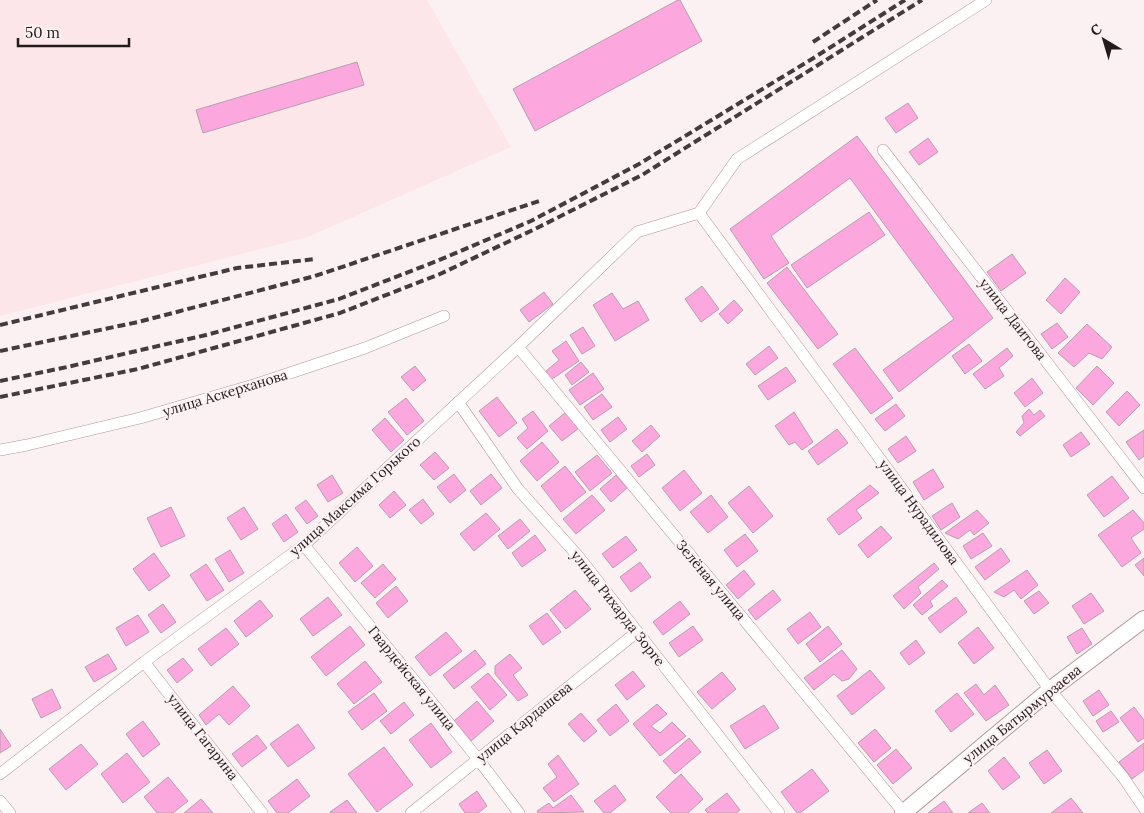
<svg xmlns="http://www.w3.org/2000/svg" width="1144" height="813" font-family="Lora,serif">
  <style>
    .built { fill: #fde6e9 }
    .building { fill: #fda7df; stroke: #b5a0ad }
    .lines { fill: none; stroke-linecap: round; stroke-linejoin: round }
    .street-casing { stroke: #b1979b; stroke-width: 12 }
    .secondary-casing { stroke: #b1979b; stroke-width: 18 }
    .street { stroke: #fff; stroke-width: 11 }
    .secondary { stroke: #fff; stroke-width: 16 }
    .rail { stroke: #453b3c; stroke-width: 4; stroke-dasharray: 8 4; stroke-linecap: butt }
    .labels { text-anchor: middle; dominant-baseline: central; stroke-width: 4.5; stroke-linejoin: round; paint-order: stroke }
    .street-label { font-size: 14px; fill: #231a1b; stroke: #fcf1f2 }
  </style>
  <rect width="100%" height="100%" fill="#fcf1f2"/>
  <!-- built -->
  <path class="built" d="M0,0H427L511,147L308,237L0,316Z"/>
  <!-- building -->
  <path class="building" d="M678,0H680L702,41L535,131L513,89Z
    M357,62L364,85L203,133L196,110Z
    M908,103L918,118L896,133L885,118Z
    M857,136L993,318L899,392L883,370L954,319L850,178L771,236L789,263L764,279L730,229Z
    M928,138L938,152L919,165L909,152Z
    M869,212L885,235L807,288L791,265Z
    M1012,254L1026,273L1001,291L987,272Z
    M787,267L838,334L818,349L767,283Z
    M1065,278L1080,292L1061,314L1046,300Z
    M702,286L719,309L701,322L685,299Z
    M544,292L553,304L529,322L520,310Z
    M612,293L623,309L638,301L649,320L615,341L593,305Z
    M734,300L743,310L728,324L719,314Z
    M1057,323L1068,337L1052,349L1041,334Z
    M1087,324L1112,347L1102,359L1089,353L1074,367L1058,353Z
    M583,327L595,346L582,354L570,335Z
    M566,341L579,361L552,379L545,372L559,360L552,351Z
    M969,344L982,361L965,374L952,356Z
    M769,346L778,358L755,375L746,364Z
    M855,348L893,398L871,414L833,364Z
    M1007,348L1013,356L999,368L1004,376L985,389L973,374Z
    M581,362L589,372L572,385L565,375Z
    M415,366L426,380L413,391L401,377Z
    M1097,366L1114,383L1093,405L1076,388Z
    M786,367L796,381L768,400L758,386Z
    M593,373L604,389L580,405L569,390Z
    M1032,378L1043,393L1025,407L1014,393Z
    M1127,391L1140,405L1119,426L1106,412Z
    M602,394L612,407L593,420L584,407Z
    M497,397L517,423L499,437L479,411Z
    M406,398L424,421L407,435L388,412Z
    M896,404L905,416L885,431L875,419Z
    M1029,409L1034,415L1040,410L1045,416L1020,436L1016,432L1024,423L1022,416Z
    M533,411L548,431L527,449L517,438L528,428L522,419Z
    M566,412L579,428L562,441L549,426Z
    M794,412L813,442L802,450L795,442L789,445L775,426Z
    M618,417L627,429L610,442L601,430Z
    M385,418L404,440L391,452L372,430Z
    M651,425L660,436L642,452L632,441Z
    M837,429L848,443L818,465L808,451Z
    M1144,430V456L1139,460L1126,442Z
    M1081,432L1090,444L1071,457L1063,445Z
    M906,436L916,451L898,463L888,449Z
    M542,442L559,462L537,481L520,461Z
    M435,452L449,468L434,480L420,465Z
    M647,454L655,465L639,477L631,466Z
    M597,455L612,473L590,491L575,472Z
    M565,466L586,492L561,512L541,486Z
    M933,469L944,487L924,500L913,482Z
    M684,470L702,493L680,511L662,488Z
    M454,474L466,490L450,503L437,487Z
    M491,474L502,488L481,505L470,491Z
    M332,475L343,493L328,502L317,485Z
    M616,475L627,488L611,502L600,489Z
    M1112,476L1129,498L1104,517L1087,495Z
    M870,485L879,493L856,510L862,518L839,535L827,519Z
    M749,486L773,516L753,533L728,503Z
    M394,491L406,505L390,518L379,505Z
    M592,495L605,510L576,534L563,519Z
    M711,495L728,517L708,533L690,512Z
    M423,499L434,514L421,524L409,510Z
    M306,500L318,516L307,524L295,508Z
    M952,503L960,517L941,530L932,516Z
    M171,507L185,536L161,547L147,518Z
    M244,507L258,529L241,540L227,518Z
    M977,510L989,523L974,535L970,530L958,539L945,533Z
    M1133,510L1144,523V529L1131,538L1141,553L1122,567L1098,535Z
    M486,513L500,529L474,551L460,534Z
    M286,514L298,532L284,542L272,524Z
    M520,519L530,531L508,549L498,536Z
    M881,526L892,538L868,558L858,545Z
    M983,533L992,546L971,559L963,546Z
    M745,534L758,551L737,567L724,550Z
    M535,535L546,550L522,567L512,553Z
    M626,536L637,550L613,568L602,554Z
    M357,547L373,566L355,582L339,563Z
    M1001,548L1010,561L985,580L975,567Z
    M230,550L244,573L229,582L215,559Z
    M154,553L170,576L149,591L133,569Z
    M1144,558V576L1135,565Z
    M640,562L651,577L631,592L620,577Z
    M934,563L939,569L918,587L921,593L904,609L893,596Z
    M206,564L224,590L207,601L190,575Z
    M383,564L396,579L375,598L361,583Z
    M744,570L755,584L738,599L726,585Z
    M1027,570L1038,585L1021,599L1014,590L1004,597L994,592Z
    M942,580L948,586L930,601L933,606L922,615L913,605Z
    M396,586L408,601L388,618L376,603Z
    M575,590L591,609L566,629L550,610Z
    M773,590L781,600L756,620L748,610Z
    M1039,591L1049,603L1034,614L1024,601Z
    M1091,593L1104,611L1084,624L1072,606Z
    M328,597L342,615L313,636L300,619Z
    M956,597L967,612L940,633L928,618Z
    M260,600L273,616L246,637L234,621Z
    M680,601L690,614L663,635L653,622Z
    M163,604L176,622L161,633L148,615Z
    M810,612L821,627L798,644L787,629Z
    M547,613L561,632L543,645L529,626Z
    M138,615L149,632L126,646L116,628Z
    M350,626L365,645L326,676L311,657Z
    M693,626L703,640L679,657L669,643Z
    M828,626L842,644L820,662L806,644Z
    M978,627L994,648L974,664L958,643Z
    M226,628L239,644L211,666L198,649Z
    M1082,628L1092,644L1077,654L1067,637Z
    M446,632L462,651L430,676L415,657Z
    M916,640L925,653L909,665L900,653Z
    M475,650L486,664L454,689L443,675Z
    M842,650L857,669L849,679L842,681L834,674L814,690L804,678Z
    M108,654L117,669L94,682L85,667Z
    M510,654L522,668L513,675L528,695L518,701L495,674V666Z
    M183,658L193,670L177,683L167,670Z
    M365,661L382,682L354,704L337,684Z
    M870,670L885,688L852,715L837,696Z
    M633,671L645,686L627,700L615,685Z
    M722,672L736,689L712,709L697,692Z
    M488,673L507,695L490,710L471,687Z
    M976,684L984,695L995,685L1009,705L986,721L964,693Z
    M233,686L250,706L229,725L219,714L206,725L199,715Z
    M52,689L61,708L41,718L32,699Z
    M1099,690L1109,705L1093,716L1083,701Z
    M374,693L387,711L362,730L348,712Z
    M957,693L974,714L951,732L935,711Z
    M477,701L494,721L471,741L454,721Z
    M404,702L414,715L391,734L380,721Z
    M616,704L629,721L610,736L597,720Z
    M657,704L667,714L651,726L660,733L672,722L686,736L660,756L633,724Z
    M764,705L779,728L745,749L730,726Z
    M1134,707L1144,720V738L1138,742L1120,718Z
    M1111,711L1119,722L1103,732L1096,721Z
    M581,713L597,731L584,742L568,724Z
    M143,721L160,744L143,757L126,734Z
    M431,723L452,752L431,768L409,740Z
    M298,724L315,748L288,767L270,744Z
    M0,729L11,746L0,753Z
    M875,729L891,748L874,762L858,743Z
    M257,735L267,748L242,767L232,754Z
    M689,738L701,752L675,774L663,761Z
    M1144,743V770L1132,779L1119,762Z
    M81,744L98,764L66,790L49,769Z
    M384,747L413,785L377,812L348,774Z
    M896,749L912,768L893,784L877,765Z
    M1047,750L1062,771L1044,784L1029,763Z
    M127,753L150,782L123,803L101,774Z
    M558,755L579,784L554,802L543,788L557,777L548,764Z
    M1004,757L1020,777L1003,790L988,771Z
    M812,769L829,791L800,813H797L781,792Z
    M681,774L703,799L688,813H671L656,797Z
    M168,777L188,801L173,813H157L144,797Z
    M297,779L310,796L288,813H277L268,801Z
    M615,785L626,800L610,813H604L594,801Z
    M477,791L487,806L478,813H465L459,804Z
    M727,793L740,810L736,813H708L705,810Z
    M571,795L584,812L538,813L537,811L549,803L553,808Z
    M1071,798L1083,813H1051Z
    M201,799L213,813H184Z
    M347,800L357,813H331L330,812Z
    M944,801L953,813H928Z
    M982,803L990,813H968Z"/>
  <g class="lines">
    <!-- street casing -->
    <g class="street-casing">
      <path id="street" d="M883,150L1144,488
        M699,213L1050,690L1123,777L1144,808
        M699,213L737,159L986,0
        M518,347L904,813
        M458,402L518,489L578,556L779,813
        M0,450L27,445L140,418L257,384L365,348L444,316
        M304,545L478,759L519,813
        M144,662L262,813
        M0,774L144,662L304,545L518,347L637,232L699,213
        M0,801L10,813
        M411,813L637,632"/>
    </g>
    <!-- secondary casing -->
    <g class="secondary-casing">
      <path id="secondary" d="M903,813L1050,690L1144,619"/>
    </g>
    <!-- street -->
    <use href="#street" class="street"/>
    <!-- secondary -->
    <use href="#secondary" class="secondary"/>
    <!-- rail -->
    <path class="rail" d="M813,42L877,0
      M0,325L237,268L315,259
      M0,351L138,322L315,276L539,201
      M0,381L67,367L206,335L339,299L437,261L531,221L639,164L812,59L905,0
      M0,397L138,369L340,313L440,274L535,229L642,175L922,0"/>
  </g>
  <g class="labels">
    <!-- street labels -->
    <g class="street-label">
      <text transform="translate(1013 319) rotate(52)">улица Даитова</text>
      <text transform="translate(225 393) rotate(-17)">улица Аскерханова</text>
      <text transform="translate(355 496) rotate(-42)">улица Максима Горького</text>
      <text transform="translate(919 512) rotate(54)">улица Нурадилова</text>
      <text transform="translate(711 580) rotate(50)">Зелёная улица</text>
      <text transform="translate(618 608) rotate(52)">улица Рихарда Зорге</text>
      <text transform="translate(412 678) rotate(51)">Гвардейская улица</text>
      <text transform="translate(1022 714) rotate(-39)">улица Батырмурзаева</text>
      <text transform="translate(524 722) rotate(-39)">улица Кардашева</text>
      <text transform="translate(203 737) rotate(52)">улица Гагарина</text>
    </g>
  </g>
  <!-- north arrow -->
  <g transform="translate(1104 40) rotate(322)" stroke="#fcf1f2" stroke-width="4" paint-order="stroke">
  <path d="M0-4L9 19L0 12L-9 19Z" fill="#231a1b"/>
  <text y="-8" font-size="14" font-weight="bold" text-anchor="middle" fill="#231a1b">С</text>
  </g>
  <!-- scale -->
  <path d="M18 38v8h111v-8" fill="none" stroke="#231a1b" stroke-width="2.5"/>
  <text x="25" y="38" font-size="15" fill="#231a1b" stroke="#fcf1f2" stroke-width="4" paint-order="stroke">50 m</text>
</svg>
